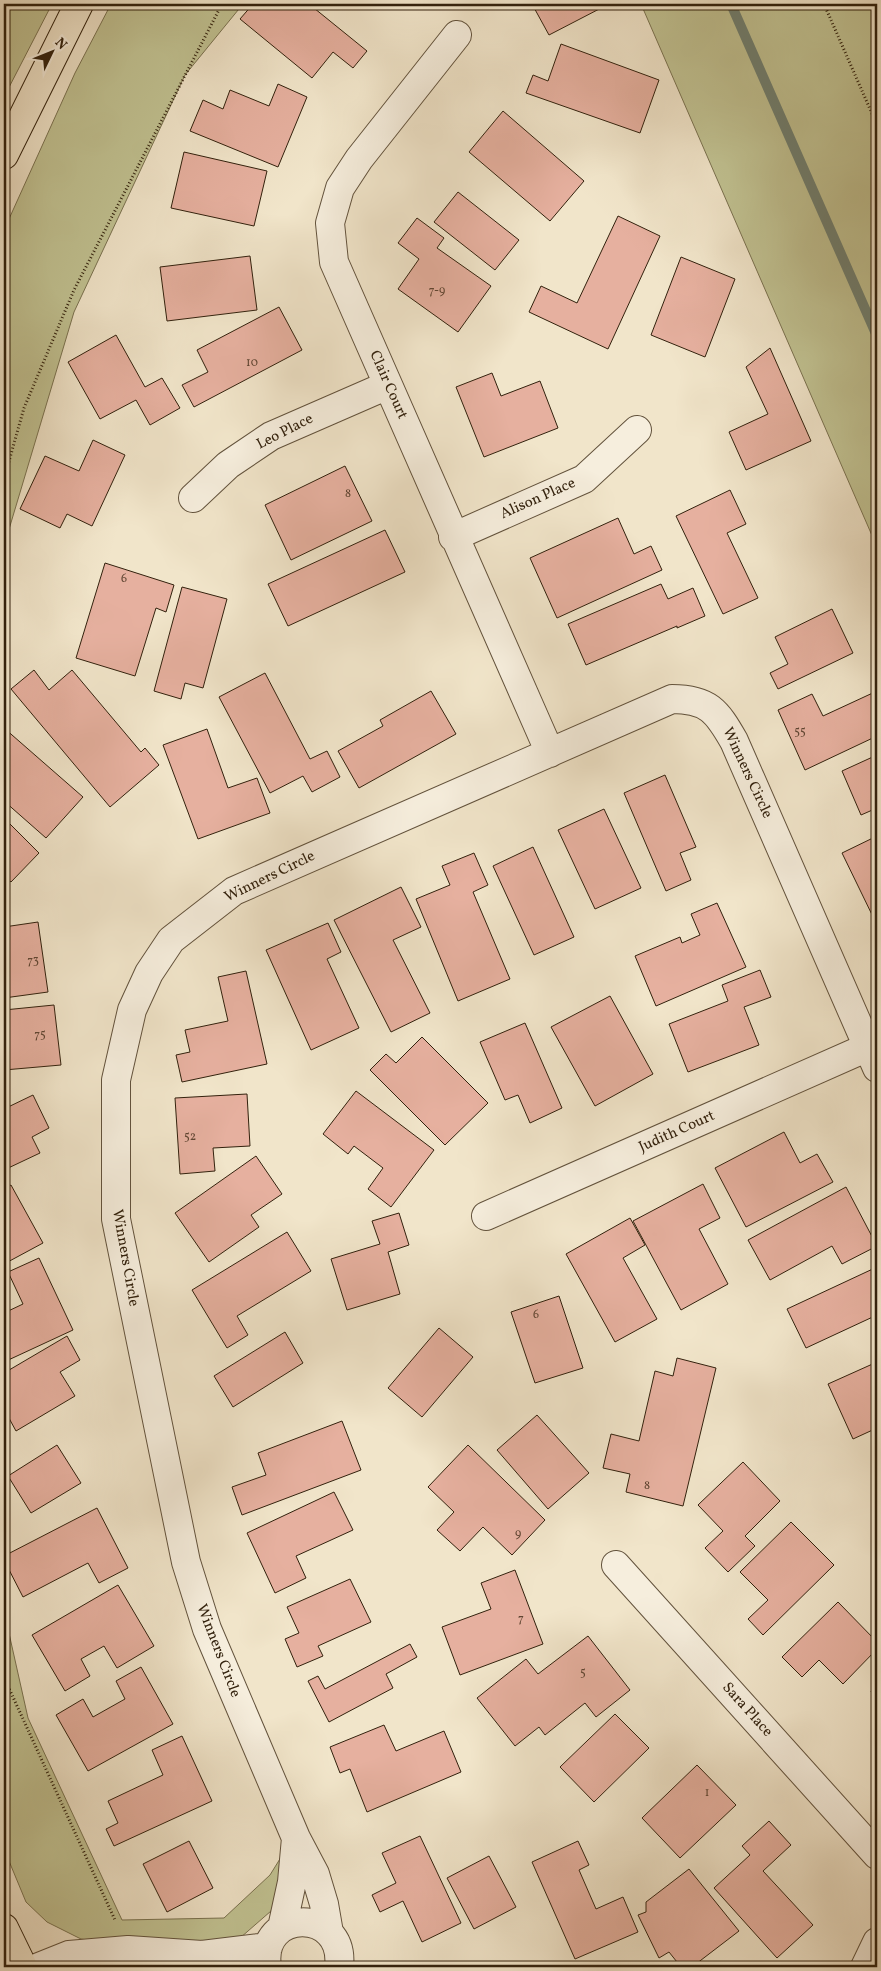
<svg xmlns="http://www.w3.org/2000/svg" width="881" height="1971" font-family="Vollkorn,serif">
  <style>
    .green { fill: #c1c292; stroke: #7a7250 }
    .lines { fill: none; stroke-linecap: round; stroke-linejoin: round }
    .stream { stroke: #718071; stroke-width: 10 }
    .building { fill: #e6b09f; stroke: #32210d }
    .minor-casing { stroke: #62523c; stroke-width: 30 }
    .primary-casing { stroke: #32210d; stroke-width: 30 }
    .path { stroke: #32210d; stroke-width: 3; stroke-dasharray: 1 2.5; stroke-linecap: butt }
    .minor { stroke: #f6eedd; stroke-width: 28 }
    .primary { stroke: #f1e5ca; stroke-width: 28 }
    .labels { text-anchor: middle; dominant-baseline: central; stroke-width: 4; stroke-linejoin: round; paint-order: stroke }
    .number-label { font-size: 12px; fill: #5f4532 }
    .street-label { font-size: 15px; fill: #32210d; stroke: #f6eedd }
  </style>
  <rect width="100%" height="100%" fill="#f1e5ca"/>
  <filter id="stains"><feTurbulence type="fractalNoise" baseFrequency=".004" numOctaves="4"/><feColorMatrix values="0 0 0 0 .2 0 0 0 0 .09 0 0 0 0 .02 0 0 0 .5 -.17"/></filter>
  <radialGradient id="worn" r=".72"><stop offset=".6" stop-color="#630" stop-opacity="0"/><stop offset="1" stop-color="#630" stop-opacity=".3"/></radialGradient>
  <!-- green -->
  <path class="green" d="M12,4H52L4,97V17Z
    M111,4H243L185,75L74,312L4,546V230L75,73Z
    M641,4H877V547Z
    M4,1611L28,1718L122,1920L224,1918L270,1875L283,1854V1886L271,1911L240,1938L139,1948L81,1939L47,1922L26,1902L4,1849Z"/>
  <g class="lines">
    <!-- stream -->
    <path class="stream" d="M731,4L877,336"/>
  </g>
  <!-- building -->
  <path class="building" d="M253,4H309L367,51L353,68L333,52L312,78L240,19Z
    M532,4H604L605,6L549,35Z
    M561,44L659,80L640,133L526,93L533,75L548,81Z
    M278,84L307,97L278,167L190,131L203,100L223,109L230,90L269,106Z
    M503,111L584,181L550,221L469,152Z
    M184,152L267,171L254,226L171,208Z
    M458,192L519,240L495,270L434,222Z
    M618,216L660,236L608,349L529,312L541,286L577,303Z
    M417,218L444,238L437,248L491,286L458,332L398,289L419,259L398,243Z
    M250,256L257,310L167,321L160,267Z
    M681,257L735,279L705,357L651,335Z
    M279,307L302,350L194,407L182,385L208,372L197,350Z
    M116,335L145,387L162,378L180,408L150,425L136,400L100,419L68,362Z
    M770,348L811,441L746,470L729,432L768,414L746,367Z
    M492,373L501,396L540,381L558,428L484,457L456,387Z
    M93,440L125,455L92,526L67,514L60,528L20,509L45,456L79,471Z
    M345,466L372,521L291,560L265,505Z
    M730,490L746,524L727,533L758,598L723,614L676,516Z
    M618,518L634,554L651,546L662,570L557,618L530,558Z
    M385,530L405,572L288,626L268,584Z
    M105,563L174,585L166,612L156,608L135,676L76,658Z
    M661,584L668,599L693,588L705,616L677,628V626L586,665L568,624Z
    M182,587L227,599L203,688L185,683L181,699L154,691Z
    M832,609L853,653L778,689L770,673L788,664L775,637Z
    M34,670L49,690L72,670L141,752L145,748L159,765L110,807L11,689Z
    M265,673L310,759L327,751L340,777L312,792L303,776L270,793L219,697Z
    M431,691L456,734L359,788L338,751L383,726L380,720Z
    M877,691V736L805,770L778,710L812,694L823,716Z
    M4,728L83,797L46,838L4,801Z
    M207,729L228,788L257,778L270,813L198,839L163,745Z
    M877,755V808L861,815L842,771Z
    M665,775L696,847L680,853L691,880L666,891L624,793Z
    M604,809L641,888L595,909L558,830Z
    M4,818L39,853L11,882L4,876Z
    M877,836V925L842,853Z
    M533,847L574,937L534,955L493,866Z
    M474,853L488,885L473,892L510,979L458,1001L416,899L450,885L442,866Z
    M401,887L421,927L393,940L430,1013L391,1032L334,920Z
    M717,903L746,967L656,1006L635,956L680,937L682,943L700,935L691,914Z
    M38,922L48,992L4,998V927Z
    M328,923L341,952L327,959L359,1028L311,1050L266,950Z
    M760,970L771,997L744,1007L759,1045L688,1072L669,1024L728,1001L722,985Z
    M246,971L267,1064L182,1082L176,1055L190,1052L185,1030L228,1021L218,977Z
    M610,996L653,1074L595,1106L551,1027Z
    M54,1005L61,1065L4,1070V1010Z
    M525,1023L562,1108L530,1123L518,1095L505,1100L480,1042Z
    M422,1037L488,1103L445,1145L370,1070L386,1054L396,1063Z
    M356,1091L434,1150L391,1207L368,1189L383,1168L354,1146L348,1154L323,1134Z
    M247,1094L250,1146L213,1148L215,1171L180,1174L175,1098Z
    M33,1095L49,1128L32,1137L40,1153L4,1170V1109Z
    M784,1132L800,1163L817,1154L833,1182L746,1227L715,1168Z
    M256,1156L282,1194L251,1215L259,1227L209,1262L175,1213Z
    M703,1184L720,1218L699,1229L728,1284L681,1310L633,1221Z
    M11,1185L43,1243L4,1264V1189Z
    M846,1187L877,1246L842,1264L832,1246L770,1280L748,1240Z
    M399,1213L409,1245L388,1252L400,1294L347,1310L331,1259L380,1244L372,1221Z
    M630,1218L645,1245L623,1258L657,1319L615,1342L566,1254Z
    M287,1232L311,1271L237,1316L248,1335L227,1348L192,1290Z
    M39,1258L73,1330L4,1362V1313L23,1304L8,1272Z
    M877,1267V1315L806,1348L787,1309Z
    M559,1296L583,1368L535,1383L511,1312Z
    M439,1328L473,1357L422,1417L388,1388Z
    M285,1332L303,1363L233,1407L214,1376Z
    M67,1336L80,1360L60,1372L75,1396L16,1431L4,1409V1373Z
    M677,1358L716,1368L683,1506L626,1492L630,1474L603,1468L611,1434L639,1441L655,1371L673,1376Z
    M877,1362V1428L853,1439L828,1384Z
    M537,1415L589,1473L548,1509L497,1450Z
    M342,1421L361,1470L242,1515L232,1487L266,1475L258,1453Z
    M877,1439V1454L872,1442Z
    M57,1445L81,1483L31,1513L8,1476Z
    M468,1445L545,1520L512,1555L483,1527L460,1551L437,1530L454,1512L428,1487Z
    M743,1462L780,1501L745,1536L755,1546L728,1572L705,1548L723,1531L698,1505Z
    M334,1492L353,1530L296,1556L306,1578L275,1593L247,1533Z
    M97,1508L128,1568L99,1583L88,1563L23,1597L4,1560V1556Z
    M791,1522L834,1565L763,1635L748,1619L768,1600L740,1572Z
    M515,1570L543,1644L460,1675L442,1627L491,1609L481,1583Z
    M350,1579L371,1622L318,1646L323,1656L297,1667L285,1639L299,1633L287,1607Z
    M118,1585L154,1646L117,1668L104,1646L81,1659L90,1676L65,1691L32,1635Z
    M838,1602L877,1642V1649L843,1684L819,1660L802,1677L782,1657Z
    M588,1636L630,1690L596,1717L585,1703L545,1735L539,1727L515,1746L477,1698L526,1659L538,1674Z
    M410,1644L417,1657L386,1674L393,1688L329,1722L308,1681L318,1676L325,1689Z
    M141,1667L173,1724L88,1771L56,1715L83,1699L93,1717L125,1699L116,1681Z
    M877,1688V1706L871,1691Z
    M615,1714L649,1748L594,1802L560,1767Z
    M384,1725L396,1751L444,1731L461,1772L367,1812L350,1769L340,1773L330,1747Z
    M182,1736L212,1801L114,1846L106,1829L118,1823L108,1801L163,1775L152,1750Z
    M697,1765L736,1805L680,1858L642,1818Z
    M769,1821L791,1845L763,1871L813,1925L777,1958L714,1888L750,1855L742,1846Z
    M420,1836L461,1923L422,1942L403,1901L380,1912L372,1895L396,1883L382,1853Z
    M189,1841L213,1888L167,1912L143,1864Z
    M578,1841L589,1865L579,1870L596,1909L623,1897L638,1932L575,1959L532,1862Z
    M489,1856L516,1907L474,1929L447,1878Z
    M689,1869L739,1931L692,1967H681L669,1952L659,1958L638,1915L646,1912V1902Z"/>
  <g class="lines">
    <!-- minor casing -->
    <g class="minor-casing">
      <path id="minor" d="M457,35L359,159L340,188L330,223L334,262L550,753
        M193,498L228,465L271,436L388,385
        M453,537L584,479L637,430
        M486,1216L868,1047
        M616,1565L877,1855
        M282,1928L292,1882L296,1838
        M329,1933L324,1904L315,1874L296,1838L207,1629L186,1562L116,1219V1080L132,1010L149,973L171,940L234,891L672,699C708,699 717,711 734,741L877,1068
        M39,1967L69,1955L128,1950L202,1955L268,1947
        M267,1967C258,1908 346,1907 339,1967
        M865,1967L877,1942"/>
    </g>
    <!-- primary casing -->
    <g class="primary-casing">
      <path id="primary" d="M4,155L79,4
        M4,1928L23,1967"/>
    </g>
    <!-- path -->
    <path class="path" d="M824,4L877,125
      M4,479L24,408L74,290L222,4
      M4,1669L7,1684L115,1920"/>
    <!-- minor -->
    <use href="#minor" class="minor"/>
    <!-- primary -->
    <use href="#primary" class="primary"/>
  </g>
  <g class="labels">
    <!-- number labels -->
    <g class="number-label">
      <text x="437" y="291">7-9</text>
      <text x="252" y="363">10</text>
      <text x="348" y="494">8</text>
      <text x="124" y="579">6</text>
      <text x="800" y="732">55</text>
      <text x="33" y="961">73</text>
      <text x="40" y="1035">75</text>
      <text x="190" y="1137">52</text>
      <text x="536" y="1315">6</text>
      <text x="647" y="1486">8</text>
      <text x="518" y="1534">9</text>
      <text x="521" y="1619">7</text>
      <text x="583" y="1673">5</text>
      <text x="707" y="1793">1</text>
    </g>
    <!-- street labels -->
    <g class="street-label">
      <text transform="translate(388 385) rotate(66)">Clair Court</text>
      <text transform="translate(285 432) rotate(-27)">Leo Place</text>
      <text transform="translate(538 499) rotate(-24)">Alison Place</text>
      <text transform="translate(747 773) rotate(65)">Winners Circle</text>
      <text transform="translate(270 877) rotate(-26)">Winners Circle</text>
      <text transform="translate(677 1132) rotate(-24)">Judith Court</text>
      <text transform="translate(125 1258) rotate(80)">Winners Circle</text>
      <text transform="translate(218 1651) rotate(69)">Winners Circle</text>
      <text transform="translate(747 1710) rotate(48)">Sara Place</text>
    </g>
  </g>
  <!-- margin -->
  <rect width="881" height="1971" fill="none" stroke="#f1e5ca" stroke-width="20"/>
  <rect x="5" y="5" width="871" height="1961" fill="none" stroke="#32210d" stroke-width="2.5"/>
  <rect x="10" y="10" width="861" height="1951" fill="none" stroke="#32210d"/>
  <!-- north arrow -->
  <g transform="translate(52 52) rotate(47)" stroke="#f6eedd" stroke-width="4" paint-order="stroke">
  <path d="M0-4L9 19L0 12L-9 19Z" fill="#32210d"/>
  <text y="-8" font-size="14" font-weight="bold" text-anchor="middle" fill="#32210d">N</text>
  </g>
  <rect width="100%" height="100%" filter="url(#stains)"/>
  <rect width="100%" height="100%" fill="url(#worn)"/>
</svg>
